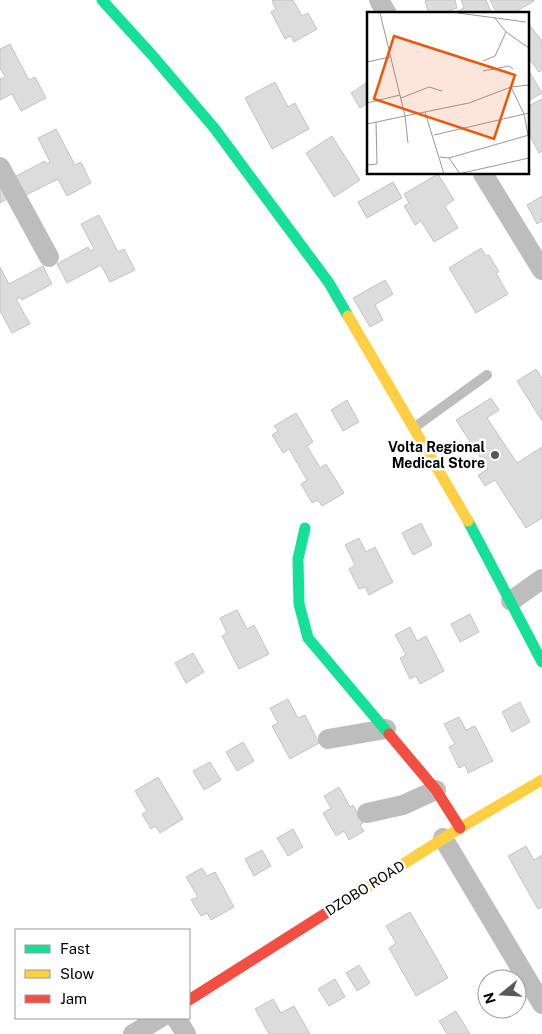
<svg xmlns="http://www.w3.org/2000/svg" width="542" height="1034" font-family="'Public Sans',sans-serif">
  <style>
    .building { fill: #dcdcdc; stroke: #c4c4c4 }
    .lines { fill: none; stroke-linecap: round; stroke-linejoin: round }
    .lane { stroke: #bdbdbd; stroke-width: 10 }
    .street { stroke: #bdbdbd; stroke-width: 20 }
    .fast { stroke: #16e098; stroke-width: 11 }
    .slow { stroke: #ffcf43; stroke-width: 11 }
    .jam { stroke: #f24e42; stroke-width: 11 }
    .poi-dot { fill: #595959; stroke: #fff; stroke-width: 2 }
    .labels { text-anchor: middle; dominant-baseline: central; stroke-width: 5; stroke-linejoin: round; paint-order: stroke }
    .poi-label { font-size: 14px; font-weight: bold; fill: #000; stroke: #fff; text-anchor: end }
    .street-label { font-size: 14px; fill: #000; stroke: #fff }
    .inset-road { fill: none; stroke: #999; stroke-width: 1 }
    .view { fill: #e8590c; fill-opacity: 0.15; stroke: #e8590c; stroke-width: 2.5 }
    .inset-edge { fill: none; stroke: #000; stroke-width: 2.5 }
  </style>
  <rect width="100%" height="100%" fill="#fff"/>
  <!-- building -->
  <path class="building" d="M275,0H293L302,16L308,13L317,29L294,42L291,36L285,39L271,12L276,9L272,1Z
    M428,0H455L457,8L439,14H429L425,1Z
    M461,0H486L492,14H460L458,11L464,8Z
    M490,0H534V1L512,14H497Z
    M528,23L542,41V70L539,72L528,57Z
    M10,44L29,80L35,77L46,98L21,111L12,94L0,100V78L1,79L5,77L0,68V49Z
    M528,69L542,93L528,101Z
    M275,82L288,107L295,103L309,129L272,149L245,98Z
    M368,82V103L360,108L351,93Z
    M542,99V151L539,153L528,132V106Z
    M56,129L75,165L81,162L91,183L67,196L58,179L24,196L14,177L45,161L46,164L50,162L38,138Z
    M332,136L360,180L334,197L306,153Z
    M438,174L454,200L445,206L458,228L434,242L421,221L415,225L404,206L409,203L404,194Z
    M393,182L402,198L367,218L358,202Z
    M0,185L7,199L0,203Z
    M542,196V221L537,224L527,205Z
    M99,215L118,252L124,249L135,270L110,282L101,265L67,283L57,264L88,247L90,251L94,249L81,224Z
    M481,248L486,256L489,255L499,272L496,273L508,294L476,313L449,268Z
    M43,266L52,284L22,300L21,297L16,299L30,324L12,333L0,311V267L9,284Z
    M385,280L393,294L375,305L383,320L370,327L353,298Z
    M536,369L542,378V421L517,381Z
    M491,398L499,410L487,418L517,463L542,447V518L526,528L495,480L485,486L478,475L488,469L456,420Z
    M347,400L359,422L343,431L331,410Z
    M296,413L313,442L307,446L320,468L326,464L344,493L322,506L318,500L312,503L301,484L307,480L289,449L283,453L272,435L278,431L274,426Z
    M421,523L432,545L413,555L402,533Z
    M359,538L366,552L375,547L393,582L369,595L365,587L359,589L349,569L355,565L345,545Z
    M237,610L247,629L254,625L269,654L239,669L222,636L227,633L220,618Z
    M470,614L479,632L460,642L451,624Z
    M410,627L417,641L426,636L444,671L420,684L416,676L410,679L400,658L406,655L395,635Z
    M193,653L204,672L186,683L175,663Z
    M288,699L298,718L305,715L319,743L290,759L272,726L278,723L270,708Z
    M520,702L530,722L512,732L502,712Z
    M459,717L466,730L475,726L493,761L468,773L465,765L459,768L449,747L455,744L444,724Z
    M243,742L254,761L237,771L226,752Z
    M210,762L221,780L204,790L193,771Z
    M158,777L183,819L160,833L155,826L151,829L142,814L147,811L135,791Z
    M339,787L350,807L353,805L363,823L360,825L364,831L349,840L344,831L336,836L323,813L331,808L324,796Z
    M293,829L303,847L288,856L277,838Z
    M526,846L534,860L542,855V907L538,909L508,856Z
    M262,850L271,866L254,876L245,859Z
    M202,868L207,876L215,872L234,907L211,920L207,913L201,916L191,900L198,897L186,877Z
    M410,912L448,978L416,996L389,948L396,943L386,926Z
    M359,965L370,983L357,991L346,973Z
    M335,979L345,997L329,1006L318,989Z
    M273,999L281,1013L294,1006L310,1034H269L255,1009Z
    M456,1011L470,1034H447L439,1021Z"/>
  <g class="lines">
    <!-- lane -->
    <path class="lane" d="M415,427L487,375"/>
    <!-- street -->
    <path class="street" d="M379,0L387,14
      M0,167L49,257
      M483,174L542,270
      M511,601L542,579
      M328,739L386,729
      M367,813L403,805L436,790
      M443,838L542,1004
      M176,1018L186,1034
      M133,1034L160,1018"/>
    <!-- fast -->
    <path class="fast" d="M102,0L152,55L215,129L329,283L348,316
      M468,521L542,662
      M305,528L298,559L299,604L308,638L389,734"/>
    <!-- slow -->
    <path class="slow" d="M348,316L468,521
      M356,894L460,828L542,780"/>
    <!-- jam -->
    <path class="jam" d="M389,734L436,790L460,828
      M189,1000L356,894"/>
  </g>
  <!-- markers -->
  <circle class="poi-dot" cx="495" cy="455" r="5"/>
  <g class="labels">
    <!-- poi labels -->
    <g class="poi-label">
      <text x="485" y="447">Volta Regional<tspan x="485" dy="16">Medical Store</tspan></text>
    </g>
    <!-- street labels -->
    <g class="street-label">
      <text transform="translate(365 888) rotate(-32)">DZOBO ROAD</text>
    </g>
  </g>
  <!-- overview -->
  <g transform="translate(367 12)">
    <rect width="162" height="162" fill="#fff"/>
    <path class="inset-road" d="M91,1L159,10M127,5L139,20L162,36M116,49L128,44L139,20M0,50L23,45M116,59L142,54L146,57M144,75L157,102L162,128M34,86L62,75L75,79M0,91L33,83M58,100L77,162M0,112L38,104L13,1M67,123L162,101M41,131L38,104L102,91L144,75L162,73M73,145L82,146L162,123M82,146L93,162M0,153L10,152L9,110M91,162L162,146"/>
    <path class="view" d="M27,24L148,63L127,127L7,87Z"/>
    <rect width="162" height="162" class="inset-edge"/>
  </g>
  <!-- legend -->
  <rect x="15" y="929" width="175" height="90" fill="#ffffff" stroke="#999999"/>
  <rect x="25" y="945" width="25" height="8" fill="#16e098" stroke="#999999"/>
  <text x="60" y="954" font-size="15" fill="#000000">Fast</text>
  <rect x="25" y="970" width="25" height="8" fill="#ffcf43" stroke="#999999"/>
  <text x="60" y="979" font-size="15" fill="#000000">Slow</text>
  <rect x="25" y="995" width="25" height="8" fill="#f24e42" stroke="#999999"/>
  <text x="60" y="1004" font-size="15" fill="#000000">Jam</text>
  <!-- north arrow -->
  <g transform="translate(502 994) rotate(252)"><circle r="24" fill="#ffffff" stroke="#999999"/>
  <path d="M0-4L9 19L0 12L-9 19Z" fill="#595959"/>
  <text y="-8" font-size="14" font-weight="bold" text-anchor="middle" fill="#000000">N</text>
  </g>
</svg>
